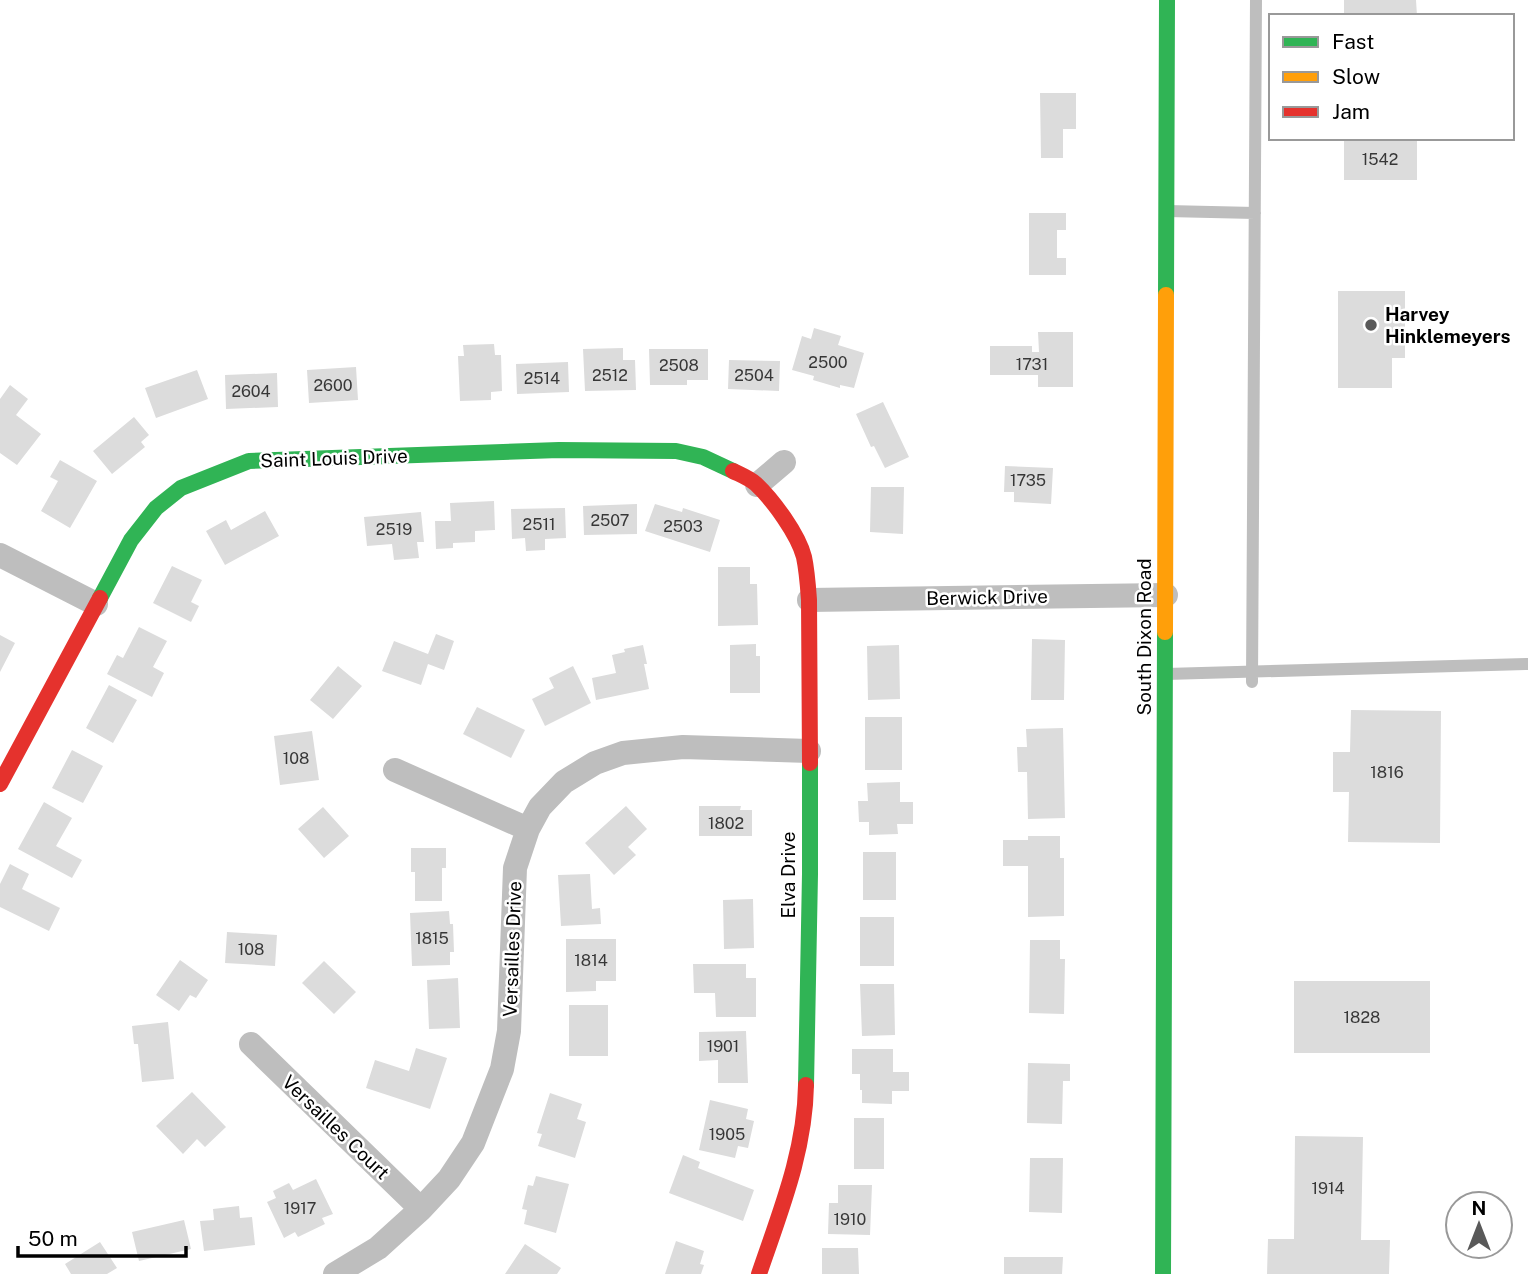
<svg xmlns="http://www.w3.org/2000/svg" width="1528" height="1274" font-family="'Public Sans',sans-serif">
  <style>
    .building { fill: #dcdcdc }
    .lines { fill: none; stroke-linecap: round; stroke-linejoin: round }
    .lane { stroke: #bebebe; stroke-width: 12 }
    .street { stroke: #bebebe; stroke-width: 24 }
    .fast { stroke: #30b455; stroke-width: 16 }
    .slow { stroke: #ff9f0a; stroke-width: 16 }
    .jam { stroke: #e5322d; stroke-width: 16 }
    .poi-dot { fill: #595959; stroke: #fff; stroke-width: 2.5 }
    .labels { text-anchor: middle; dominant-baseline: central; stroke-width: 5; stroke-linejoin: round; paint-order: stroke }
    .number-label { font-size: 16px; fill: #373737 }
    .poi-label { font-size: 19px; font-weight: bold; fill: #000; stroke: #fff; text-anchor: start }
    .street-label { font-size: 19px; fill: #000; stroke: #fff }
  </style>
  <rect width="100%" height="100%" fill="#fff"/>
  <!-- building -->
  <path class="building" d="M1344,0H1416L1417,16H1344Z
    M1040,93H1076V129H1063V158H1041Z
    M1344,138H1417V180H1344Z
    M1029,213H1066V230H1057V258H1066V275H1029Z
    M1338,291H1405V358H1392V388H1338Z
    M814,328L841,336L838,345L864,353L854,388L840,385V388L813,380L814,376L792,370L802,336L811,339Z
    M1038,332H1073V387H1038V375H990V346H1032V352H1039Z
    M494,344L495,355H501L502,391L491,392V400L460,401L458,356H464L463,345Z
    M623,348V360H635L636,390L585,391L583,349Z
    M649,349H708V380H687V385H650Z
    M729,360L780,361L779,391L728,389Z
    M568,362L569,392L517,394L516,364Z
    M356,367L358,400L309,403L307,370Z
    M197,370L208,399L156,418L145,388Z
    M277,373L278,407L226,409L225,375Z
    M10,385L28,399L16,415L41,434L17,465L0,453V399Z
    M883,402L909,457L885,468L874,446L871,447L856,414Z
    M134,417L149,435L141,442L145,447L112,474L93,451Z
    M60,460L97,481L70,528L41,511L58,481L50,477Z
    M1005,466L1053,468L1051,504L1014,502V492H1004Z
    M871,487H904L903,534L870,532Z
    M494,501L495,530L475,531V542L453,543V548L436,549L435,521H451L450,503Z
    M637,504V534L584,535L583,506Z
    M655,504L682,512L683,508L720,520L710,552L645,531Z
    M565,508L566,538L545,539V550L526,551L525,538L512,539L511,509Z
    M265,511L279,536L225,565L206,531L226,520L231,530Z
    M421,512L424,542H417L419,558L394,560L392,544L367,546L364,517Z
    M172,566L202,580L191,602L199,606L191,622L153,603Z
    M718,567H750V584H757L758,625L718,626Z
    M139,627L167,641L153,667L164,673L152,697L107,674L117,655L123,658Z
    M436,634L454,641L444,670L428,664L421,685L382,671L394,641L428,654Z
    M0,635L15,643L0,672Z
    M1032,639L1065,640L1064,700H1031Z
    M756,644V656H760V693H730V645Z
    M643,645L647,664H644L649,689L596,700L592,678L616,673L612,655L625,652L624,649Z
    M899,645L900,699L868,700L867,646Z
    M338,666L362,686L333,719L310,700Z
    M573,666L591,703L545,726L532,699L554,688L549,678Z
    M109,685L137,700L113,743L86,728Z
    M477,707L525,730L511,758L463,734Z
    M1351,710L1441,711L1440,843L1348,842L1349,792H1333V752H1350Z
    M865,717H902V770H865Z
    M1063,728L1065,818L1028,819L1027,772H1018L1017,747H1027L1026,729Z
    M312,731L319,780L280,785L274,736Z
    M72,750L103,766L83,803L52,788Z
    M900,782V802H913V824H897L898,834L869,835V822H859L858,801H868L867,783Z
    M44,802L72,818L56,846L82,860L72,878L18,849Z
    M626,806L647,829L628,847L636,855L614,875L585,843Z
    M699,806H741L740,810H752V836H699Z
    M323,807L349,836L324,858L298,829Z
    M1028,836H1060V858H1064V916L1028,917V866H1003V840H1028Z
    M411,848H446V868H442V901H415V872H411Z
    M863,852H896V900H863Z
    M10,864L29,874L22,889L60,908L49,931L0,907V884Z
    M590,874L592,909L600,908L601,924L561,926L558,875Z
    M753,899L754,948L724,949L723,900Z
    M449,911L450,924H453L454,952H450V965L412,966L410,913Z
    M860,917H894V966H860Z
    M227,932L277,935L275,966L225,963Z
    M566,939H616V981H596V991L566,992Z
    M1030,940H1060V959H1065L1064,1014L1029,1013Z
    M180,960L208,980L196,998L190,995L179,1011L156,995Z
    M324,961L356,992L334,1014L302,983Z
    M693,964H746V978H756V1017H716L715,993H694Z
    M458,978L460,1028L429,1029L427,980Z
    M1294,981H1430V1053H1294Z
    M860,984H894L895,1035L862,1036Z
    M569,1005H608V1056H569Z
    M168,1022L174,1079L142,1082L138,1044H134L132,1026Z
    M746,1031L748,1083H718V1060L699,1061V1032Z
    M416,1048L447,1058L430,1109L366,1088L375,1060L409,1071Z
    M852,1049H893V1072H909V1091H892V1104L862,1103V1090H860V1074H852Z
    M1028,1063L1070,1064V1081H1063L1062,1124L1027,1123Z
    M192,1092L226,1127L205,1147L197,1139L183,1154L156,1126Z
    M550,1093L582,1104L577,1119L586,1122L575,1158L538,1146L542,1134L537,1133Z
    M710,1100L748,1109L746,1119L754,1121L748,1148L738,1146L735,1158L699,1150Z
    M854,1118H884V1169H854Z
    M1295,1136L1363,1137L1361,1240H1390L1389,1274H1267L1268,1239H1294Z
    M683,1155L700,1162L698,1168L754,1190L743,1221L669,1193Z
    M1030,1158H1063L1062,1213L1029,1212Z
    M536,1176L569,1184L556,1233L524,1224L527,1210L522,1209L528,1185L533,1186Z
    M316,1179L333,1214L322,1218L325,1224L298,1237L295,1232L284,1238L267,1202L276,1198L273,1191L289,1183L293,1190Z
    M838,1185H872L870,1235L828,1234L829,1203H838Z
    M239,1206L240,1218L252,1217L255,1245L204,1251L200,1221L214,1220L213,1209Z
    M184,1220L191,1249L139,1261L132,1232Z
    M676,1241L704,1251L700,1264L704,1265L701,1274H665Z
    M100,1242L117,1268L107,1274H71L65,1264Z
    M525,1244L561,1268L557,1274H505Z
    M822,1248H858L859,1274H822Z
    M1004,1257H1063L1062,1274H1004Z"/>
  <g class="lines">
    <!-- lane -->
    <path class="lane" d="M1167,211L1255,213
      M1166,674L1528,664
      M1252,682L1256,0"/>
    <!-- street -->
    <path class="street" d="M757,485L784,462
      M0,555L96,604
      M809,600L1166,595
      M395,770L528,829
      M251,1044L421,1209
      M335,1274L378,1248L421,1209L449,1179L473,1143L502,1069L509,1031L515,868L528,829L540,807L564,782L595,763L623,753L683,747L809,751"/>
    <!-- fast -->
    <path class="fast" d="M1166,295L1167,0
      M100,598L131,540L156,508L181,488L249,461L559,450L676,451L703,457L733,471
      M806,1085L810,874V763
      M1163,1274L1165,632"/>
    <!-- slow -->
    <path class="slow" d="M1165,632L1166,295"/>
    <!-- jam -->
    <path class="jam" d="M733,471C741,475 749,478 756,484C773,500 798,534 804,557C807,571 808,586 809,600L810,763
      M0,784L100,598
      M759,1274C780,1212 805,1152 806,1085"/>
  </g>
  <!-- markers -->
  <circle class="poi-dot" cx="1371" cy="325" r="7"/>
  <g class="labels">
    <!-- number labels -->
    <g class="number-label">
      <text x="1380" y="159">1542</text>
      <text x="828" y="362">2500</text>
      <text x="1032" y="364">1731</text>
      <text x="679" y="365">2508</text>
      <text x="610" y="375">2512</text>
      <text x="754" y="375">2504</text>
      <text x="542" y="378">2514</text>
      <text x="333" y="385">2600</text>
      <text x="251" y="391">2604</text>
      <text x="1028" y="480">1735</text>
      <text x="610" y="520">2507</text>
      <text x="539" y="524">2511</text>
      <text x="683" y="526">2503</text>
      <text x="394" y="529">2519</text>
      <text x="296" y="758">108</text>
      <text x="1387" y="772">1816</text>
      <text x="726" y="823">1802</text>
      <text x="432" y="938">1815</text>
      <text x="251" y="949">108</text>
      <text x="591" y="960">1814</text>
      <text x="1362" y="1017">1828</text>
      <text x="723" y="1046">1901</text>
      <text x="727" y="1134">1905</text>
      <text x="1328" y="1188">1914</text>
      <text x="300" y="1208">1917</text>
      <text x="850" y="1219">1910</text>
    </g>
    <!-- poi labels -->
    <g class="poi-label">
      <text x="1385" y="314">Harvey<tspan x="1385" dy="22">Hinklemeyers</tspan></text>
    </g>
    <!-- street labels -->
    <g class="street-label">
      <text transform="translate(334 458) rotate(-2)">Saint Louis Drive</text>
      <text transform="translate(987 597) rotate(-1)">Berwick Drive</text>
      <text transform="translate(1144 637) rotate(-90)">South Dixon Road</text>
      <text transform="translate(788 875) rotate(-90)">Elva Drive</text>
      <text transform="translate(512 949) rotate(-88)">Versailles Drive</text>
      <text transform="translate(336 1127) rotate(44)">Versailles Court</text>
    </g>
  </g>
  <!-- legend -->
  <rect x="1269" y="14" width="245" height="126" fill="#ffffff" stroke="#999999" stroke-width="2"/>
  <rect x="1283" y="37" width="35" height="10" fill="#30b455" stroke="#999999" stroke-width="2"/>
  <text x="1332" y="49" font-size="21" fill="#000000">Fast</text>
  <rect x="1283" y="72" width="35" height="10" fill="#ff9f0a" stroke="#999999" stroke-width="2"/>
  <text x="1332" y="84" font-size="21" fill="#000000">Slow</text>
  <rect x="1283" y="107" width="35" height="10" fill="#e5322d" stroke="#999999" stroke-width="2"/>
  <text x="1332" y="119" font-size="21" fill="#000000">Jam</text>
  <!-- north arrow -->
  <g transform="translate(1479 1225)"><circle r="33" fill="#ffffff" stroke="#999999" stroke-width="2"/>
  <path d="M0-5L12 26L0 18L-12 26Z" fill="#595959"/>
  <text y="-10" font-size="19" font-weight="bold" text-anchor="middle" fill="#000000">N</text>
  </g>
  <!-- scale -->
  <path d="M18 1246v10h168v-10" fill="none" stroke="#000000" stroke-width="3.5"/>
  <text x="28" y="1246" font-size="21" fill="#000000" stroke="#ffffff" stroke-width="5" paint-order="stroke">50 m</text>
</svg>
